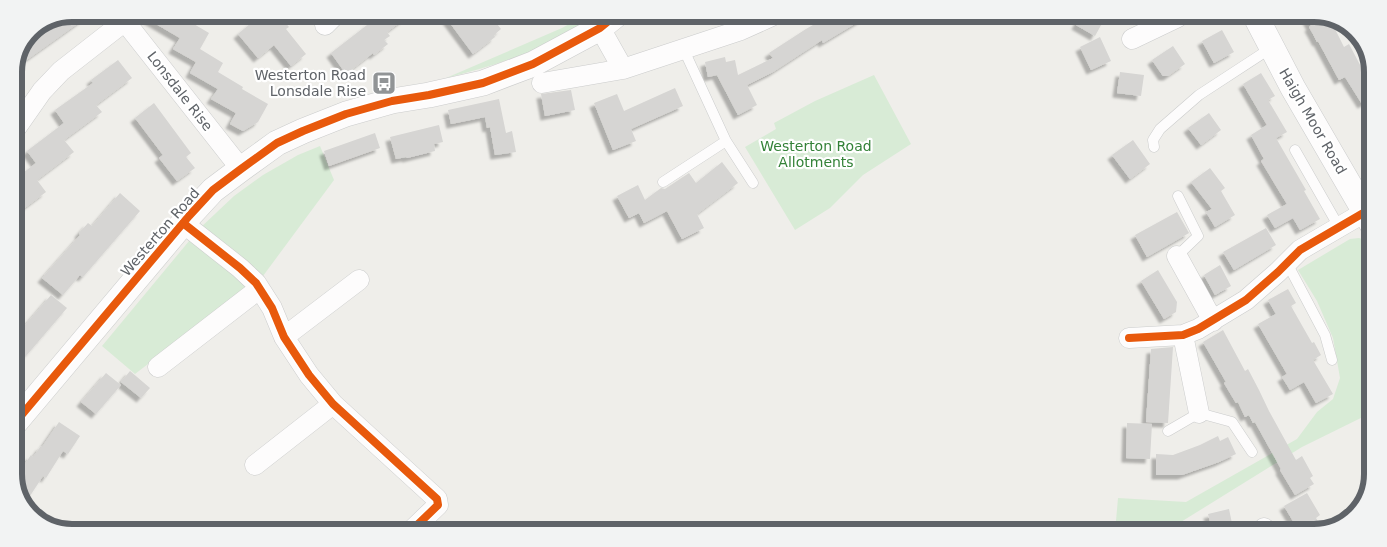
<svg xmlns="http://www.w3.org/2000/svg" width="1387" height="547" font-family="'DejaVu Sans',sans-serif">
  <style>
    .green { fill: #d8ebd6 }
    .building { fill: #d6d5d3; filter: url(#shadow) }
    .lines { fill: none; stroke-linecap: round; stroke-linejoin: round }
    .service-casing { stroke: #cbcccc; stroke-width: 11 }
    .minor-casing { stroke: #cbcccc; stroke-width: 21 }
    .tertiary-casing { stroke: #cbcccc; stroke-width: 26 }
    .service { stroke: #fdfcfc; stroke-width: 10 }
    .minor { stroke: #fdfcfc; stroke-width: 20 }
    .tertiary { stroke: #fdfcfc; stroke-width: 25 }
    .cycleway-casing { stroke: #fff; stroke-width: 11 }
    .cycleway { stroke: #e8590c; stroke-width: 8 }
    .labels { text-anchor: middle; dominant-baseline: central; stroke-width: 4.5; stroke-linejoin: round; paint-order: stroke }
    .poi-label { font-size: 14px; fill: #5f6368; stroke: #fff; text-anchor: end }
    .street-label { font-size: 14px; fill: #5f6368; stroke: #fff }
    .park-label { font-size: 14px; fill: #348238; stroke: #fff }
    .rim { fill: none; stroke: #5f6368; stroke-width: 6 }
  </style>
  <defs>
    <filter id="shadow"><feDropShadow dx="-4.5" dy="4.5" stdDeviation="1" flood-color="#0004"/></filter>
  </defs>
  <rect width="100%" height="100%" fill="#efeeea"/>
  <!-- green -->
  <path class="green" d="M585,15H596C586,22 575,30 563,36C526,56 487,68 446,78L562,28Z
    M874,75L911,144L863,175L830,208L795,230L745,147L776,129L774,123L815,101Z
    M320,146L334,180L263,276L135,374L102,346L199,229L234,196L263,175L298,155Z
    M1359,238L1365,240L1372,252L1371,413L1302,447L1176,525L1116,521L1118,498L1186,502L1297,439L1317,412L1333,399L1340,378L1333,338L1317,301L1298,270L1350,239Z"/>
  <!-- building -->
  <path class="building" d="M73,14H91L14,69L31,31Z
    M139,14H177L209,33L200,49L223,63L218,72L243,87L242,89L268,104L258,122L243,131L230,124L236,113L211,99L218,89L190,73L196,62L173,49L180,38Z
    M262,14H278L289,27L286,29L306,54L291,66L274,45L258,58L238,34Z
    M380,15H410L387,32L390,36L384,40L388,44L374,55L373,53L346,74L331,53Z
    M444,15H490L501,29L494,35L495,37L473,54Z
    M829,16H868L823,43L822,40L773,72L747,85L757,105L738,115L717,75L708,77L705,62L725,57L726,62L735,60L738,75L773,58L769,53L806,29Z
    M1081,16H1106L1095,36L1076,25Z
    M1306,17H1329L1344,47L1349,44L1368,80L1373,77V98L1362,104L1345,77L1339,80L1318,41L1317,42L1313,34L1309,27L1311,26Z
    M1222,30L1234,52L1214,63L1202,41Z
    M1100,37L1111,61L1091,70L1080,47Z
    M1173,46L1185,64L1168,76H1163L1152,60Z
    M118,60L132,78L96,105L102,112L64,140L74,152L37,180L46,192L14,216V180L36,163L27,151L64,123L55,110L93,83L91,80Z
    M1120,72L1144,75L1141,96L1117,93Z
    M1261,73L1275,96L1268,100L1287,132L1276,138L1306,190L1304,191L1320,219L1300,230L1293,218L1275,228L1267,215L1287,204L1261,161L1264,159L1251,135L1267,125L1243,84Z
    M675,88L683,106L631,129L636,141L613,150L594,103L617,94L624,111Z
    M571,90L575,110L545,116L541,94Z
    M499,99L506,133L512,131L516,152L495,155L490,127L487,128L485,117L451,124L448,110Z
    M154,103L191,153L186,157L195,168L177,181L159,158L163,155L135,118Z
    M1209,113L1221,130L1201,145L1188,128Z
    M439,125L443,142L434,144L435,151L407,158L406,157L396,159L390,137Z
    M375,133L380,148L329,166L324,151Z
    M1133,140L1150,164L1130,179L1112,155Z
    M722,162L738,183L697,214L704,228L682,239L667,211L644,223L639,213L629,218L617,196L638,185L645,200L661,188L665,189L689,173L696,183Z
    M1210,168L1225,188L1221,191L1235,215L1215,227L1206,212L1212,209L1191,182Z
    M120,193L140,211L83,277L80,275L63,295L42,278L80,235L79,233L88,223L92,226Z
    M1177,212L1189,233L1147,257L1135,235Z
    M1266,228L1276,245L1234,270L1223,252Z
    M1220,265L1231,286L1215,295L1204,275Z
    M1158,270L1177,302L1176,312L1164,319L1141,281Z
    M1288,289L1296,303L1291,306L1312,343L1314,342L1321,355L1313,360L1333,394L1316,403L1304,382L1290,390L1282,377L1287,374L1258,324L1276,314L1268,300Z
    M51,295L67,308L14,370V324L21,330Z
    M1223,330L1245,371L1248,369L1259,390L1269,411L1296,460L1302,456L1313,476L1310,478L1314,484L1295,495L1280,470L1281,469L1255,422L1253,423L1249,415L1245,417L1238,402L1236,403L1224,383L1226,382L1203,342Z
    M1173,347L1168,423L1146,422L1151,349Z
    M130,371L150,388L141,398L121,382Z
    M106,373L121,385L96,414L81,402Z
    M59,422L80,436L68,454L63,451L46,478L43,476L24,505L14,480L31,455L33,457L41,446L42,447Z
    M1127,423L1152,424L1150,459L1126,458Z
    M1218,436L1220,441L1228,437L1236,454L1219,462L1182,475H1156V454L1173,455L1200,445Z
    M1307,493L1320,515L1316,518L1319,523L1300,533L1284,506Z
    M1229,509L1234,533H1213L1208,514Z"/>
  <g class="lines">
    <!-- service casing -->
    <g class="service-casing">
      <path id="service" d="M684,50L726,141L753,183
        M1154,147L1153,140L1160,129L1199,95L1271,48
        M1295,150L1339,227
        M663,182L726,141
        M1177,256L1198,236L1178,196
        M1287,263L1325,335L1332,360
        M1168,431L1199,413L1232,422L1252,452"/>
    </g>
    <!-- minor casing -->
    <g class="minor-casing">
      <path id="minor" d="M119,14L241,169
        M325,25L336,14
        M600,28L623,69
        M1132,39L1178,17
        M542,83L623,69L741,30L772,16
        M14,131L42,91L61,71L125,21
        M183,223L240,268L256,283L272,308L284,337L309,375L333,404L437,499L438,505L411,531
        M1177,256L1213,321
        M1183,335L1199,413
        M284,337L359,280
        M1129,338L1183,335L1198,329L1246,300L1278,272L1300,250L1365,212
        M158,367L259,289
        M255,465L333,404
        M1263,533L1264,528"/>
    </g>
    <!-- tertiary casing -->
    <g class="tertiary-casing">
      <path id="tertiary" d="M1256,17L1293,88L1372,224
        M14,424L189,216L213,190L241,169L277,143L303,131L346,114L392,101L429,95L483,83L533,64L600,28L616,15"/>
    </g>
    <!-- service -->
    <use href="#service" class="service"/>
    <!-- minor -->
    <use href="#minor" class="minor"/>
    <!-- tertiary -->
    <use href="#tertiary" class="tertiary"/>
    <!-- cycleway casing -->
    <g class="cycleway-casing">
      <path id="cycleway" d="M183,223L240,268L256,283L272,308L284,337L309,375L333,404L437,499L438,505L411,531
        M1129,338L1183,335L1198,329L1246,300L1278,272L1300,250L1365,212
        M14,424L189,216L213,190L241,169L277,143L303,131L346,114L392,101L429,95L483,83L533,64L600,28L616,15"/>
    </g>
    <!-- cycleway -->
    <use href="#cycleway" class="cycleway"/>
  </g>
  <!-- icons -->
  <defs>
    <g id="bus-square" transform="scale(1.25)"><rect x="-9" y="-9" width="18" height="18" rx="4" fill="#919496" stroke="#fff"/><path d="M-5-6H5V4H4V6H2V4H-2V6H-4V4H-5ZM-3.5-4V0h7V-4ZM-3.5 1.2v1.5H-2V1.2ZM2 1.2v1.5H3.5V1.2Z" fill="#fff"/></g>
  </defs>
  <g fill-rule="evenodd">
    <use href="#bus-square" x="384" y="83"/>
  </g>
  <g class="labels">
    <!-- poi labels -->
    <g class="poi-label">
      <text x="366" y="75">Westerton Road<tspan x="366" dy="16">Lonsdale Rise</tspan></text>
    </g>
    <!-- street labels -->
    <g class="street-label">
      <text transform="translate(180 91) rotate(52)">Lonsdale Rise</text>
      <text transform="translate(1313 121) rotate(60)">Haigh Moor Road</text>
      <text transform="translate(160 232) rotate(-49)">Westerton Road</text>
    </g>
    <!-- park labels -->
    <g class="park-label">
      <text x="816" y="146">Westerton Road<tspan x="816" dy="16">Allotments</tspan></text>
    </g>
  </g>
  <!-- crop -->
  <path d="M0 0H1387V547H0ZM72 22H1314A50 50 0 0 1 1364 72V474A50 50 0 0 1 1314 524H72A50 50 0 0 1 22 474V72A50 50 0 0 1 72 22Z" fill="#f2f3f3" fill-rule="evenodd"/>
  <path class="rim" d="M72 22H1314A50 50 0 0 1 1364 72V474A50 50 0 0 1 1314 524H72A50 50 0 0 1 22 474V72A50 50 0 0 1 72 22Z"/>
</svg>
